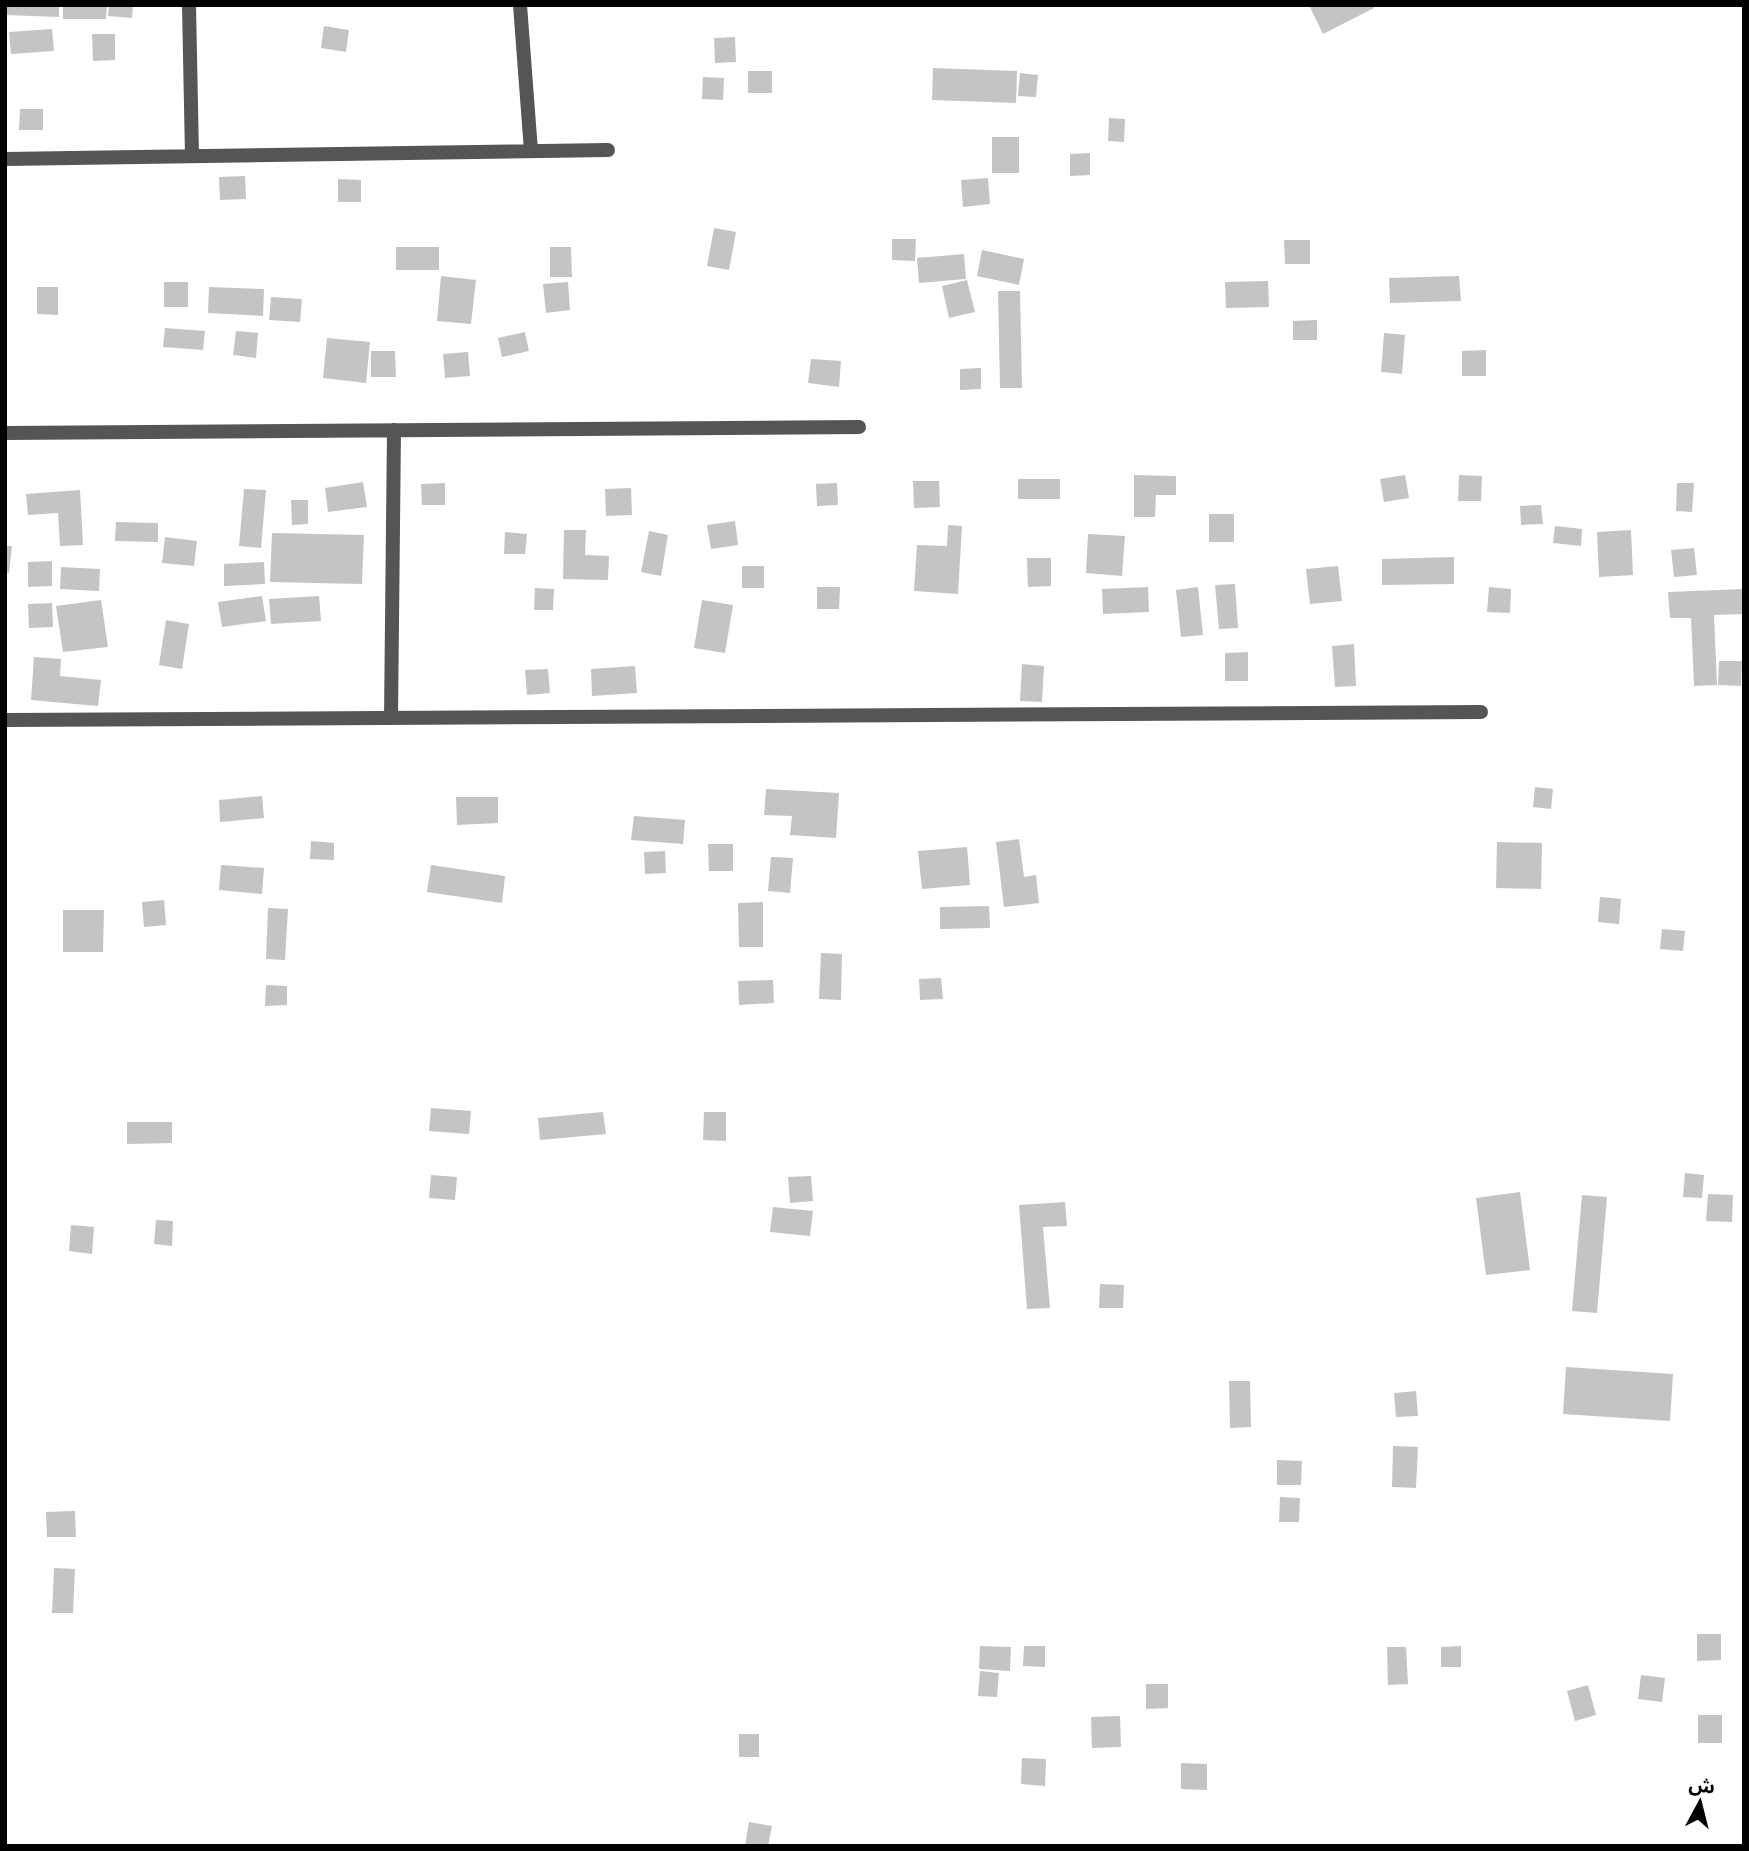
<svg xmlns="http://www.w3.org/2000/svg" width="1749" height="1851" font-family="Ubuntu,'Noto Sans Arabic',sans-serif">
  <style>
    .building { fill: #c4c4c4 }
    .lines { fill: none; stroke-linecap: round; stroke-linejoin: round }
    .street { stroke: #555; stroke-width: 14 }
  </style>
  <rect width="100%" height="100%" fill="#fff"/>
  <!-- building -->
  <path class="building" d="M5,5H59V17L5,15Z
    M63,5H107L106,19H63Z
    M109,5H133L132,18L108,16Z
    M1309,5H1373L1374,8L1323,34Z
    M324,26L349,30L346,52L321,48Z
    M52,29L54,51L11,54L9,32Z
    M92,34H115V60L93,61Z
    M735,37L736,62L715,63L714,38Z
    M933,68L1017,71L1016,103L932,100Z
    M748,71H772V93H748Z
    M1020,73L1038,75L1036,97L1018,96Z
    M703,77L724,78L723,100L702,99Z
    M20,109H43V130H19Z
    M1109,118L1125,119L1124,142L1108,141Z
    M992,137H1019V173H992Z
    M1090,153V175L1070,176V154Z
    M245,176L246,199L220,200L219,177Z
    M988,178L990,204L963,207L961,180Z
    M338,179L361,180V202H338Z
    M714,228L736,232L729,270L707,266Z
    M892,239H916L915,261L892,260Z
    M1284,240H1310V264H1285Z
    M396,247H439V270H396Z
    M550,247H571L572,277H550Z
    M982,250L1024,259L1019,285L977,276Z
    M964,254L966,279L919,283L917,258Z
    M441,276L476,280L471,324L437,321Z
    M1459,276L1461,301L1390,303L1389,278Z
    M967,280L975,312L949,318L942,286Z
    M1268,281L1269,307L1226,308L1225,282Z
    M164,282H188V307H164Z
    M568,282L570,310L546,313L543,284Z
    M37,287H58V315L37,314Z
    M209,287L264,289L263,316L208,313Z
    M998,291H1020L1022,388H1000Z
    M271,297L302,299L300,322L269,320Z
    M1317,320V340H1293V321Z
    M165,328L205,331L203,350L163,347Z
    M236,331L258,333L256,358L233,355Z
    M525,332L529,351L502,357L498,338Z
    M1384,333L1405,335L1402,374L1381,372Z
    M327,338L370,342L366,383L323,378Z
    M1486,350V376H1462V351Z
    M371,351H395L396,377H371Z
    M468,352L470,376L445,378L443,354Z
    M811,359L841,361L839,387L808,383Z
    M981,368V389L960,390V369Z
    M1134,475L1176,476V495H1156L1155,517H1134Z
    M1405,475L1409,498L1384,502L1380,479Z
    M1459,475L1482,476L1481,501H1458Z
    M1018,479H1060V499H1018Z
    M913,481H939L940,507L914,508Z
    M363,482L367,507L328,512L325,488Z
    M445,483V505H422L421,484Z
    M837,483L838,505L817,506L816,484Z
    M1677,483H1694L1692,512L1676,511Z
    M631,488L632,515L606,516L605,489Z
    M244,489L266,490L261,548L239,546Z
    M80,490L83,545L60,546L58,513L28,515L26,494Z
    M291,500H308V524L292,525Z
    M1541,505L1543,524L1521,525L1520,506Z
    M1209,514H1234V542H1209Z
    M735,521L738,545L711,549L707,525Z
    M116,522L158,523V542L115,541Z
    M948,525L962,526L958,594L914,591L917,545L947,546Z
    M1555,526L1582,529L1581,546L1553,543Z
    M564,530H586L585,555L609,556L608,580L563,579Z
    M1631,530L1633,575L1599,577L1597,532Z
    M649,531L668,535L661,576L641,572Z
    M505,532L527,534L525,554H504Z
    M272,533L364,535L362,584L270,582Z
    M1088,534L1125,536L1122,576L1086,573Z
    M165,537L197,541L194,566L162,563Z
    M5,546H12L9,573L5,572Z
    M1694,548L1697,575L1674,577L1671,550Z
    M1454,557V584L1382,585V559Z
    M1027,558H1051V586L1028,587Z
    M52,561V586L28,587V562Z
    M264,562L265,584L224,586V564Z
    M742,566H764V588H742Z
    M1338,566L1342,601L1310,604L1306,569Z
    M61,567L100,569L99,591L60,589Z
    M1235,584L1238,628L1219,629L1215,585Z
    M817,587H840L839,609H817Z
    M1148,587L1149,612L1103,614L1102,589Z
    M1198,587L1203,635L1181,637L1176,590Z
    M1489,587L1511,589L1510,613L1487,612Z
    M535,588L554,589L553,610H534Z
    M1744,589V614L1714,615L1717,685L1694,686L1691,618H1670L1668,592Z
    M262,596L266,621L222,627L218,602Z
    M319,596L321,621L271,624L269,599Z
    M101,600L108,647L63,652L56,606Z
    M702,600L733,605L725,653L694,648Z
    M52,603L53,627L29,628L28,604Z
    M166,620L189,624L182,669L159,665Z
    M1354,644L1356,686L1335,687L1332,646Z
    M1248,652V681H1225V653Z
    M34,657L61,659L60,676L101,680L98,706L31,700Z
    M1719,661H1742L1741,686L1718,685Z
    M1022,664L1044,666L1042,702L1020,701Z
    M635,666L637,693L592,696L591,669Z
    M548,669L550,693L527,695L525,670Z
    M1535,787L1553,789L1551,809L1533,807Z
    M766,789L839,793L836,838L790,835L792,816L764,815Z
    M262,796L264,818L220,822L219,800Z
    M456,797H498V823L457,825Z
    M634,816L685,820L683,844L631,840Z
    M1019,839L1024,877L1036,875L1039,903L1004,907L996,842Z
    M311,841L334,843V860L310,859Z
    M1497,842L1542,843L1541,889L1496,888Z
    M708,844H733V871H709Z
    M967,847L970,885L922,889L918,851Z
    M665,851L666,873L645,874L644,852Z
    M771,857L793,858L790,893L768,891Z
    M221,865L264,868L262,894L219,890Z
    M431,865L505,876L502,903L427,892Z
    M1600,897L1621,899L1619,924L1598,922Z
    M164,900L166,925L144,927L142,902Z
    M763,902V947H739L738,903Z
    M989,906L990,928L940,929V907Z
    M268,908L288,909L285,960L266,959Z
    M63,910H104L103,952H63Z
    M1662,929L1685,931L1683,951L1660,949Z
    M821,953L842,954L841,1000L819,999Z
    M941,978L943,999L920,1000L919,979Z
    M773,980L774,1003L739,1005L738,981Z
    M266,985L287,986V1005L265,1006Z
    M431,1108L471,1111L469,1134L429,1131Z
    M603,1112L606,1134L540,1140L538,1118Z
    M704,1112H726V1141L703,1140Z
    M127,1122H172V1143L127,1144Z
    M1685,1173L1704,1175L1702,1198L1683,1197Z
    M431,1175L457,1177L455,1200L429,1198Z
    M811,1176L813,1201L790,1203L788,1177Z
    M1520,1192L1530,1270L1486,1275L1476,1198Z
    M1708,1194L1733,1195L1732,1222L1706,1221Z
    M1582,1195L1607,1197L1597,1313L1572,1311Z
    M1065,1202L1067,1226L1043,1227L1050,1308L1027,1309L1019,1205Z
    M773,1207L813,1211L810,1236L770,1232Z
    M156,1220L173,1221L172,1246L154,1244Z
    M71,1225L94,1227L92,1254L69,1251Z
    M1100,1284L1124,1285L1123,1308H1099Z
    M1566,1367L1673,1374L1670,1421L1563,1414Z
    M1229,1381H1250L1251,1427L1230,1428Z
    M1416,1391L1418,1416L1396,1417L1394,1393Z
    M1393,1446L1418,1447L1416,1488L1392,1487Z
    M1277,1460L1302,1461L1301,1485H1277Z
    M1280,1497L1300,1498L1299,1522H1279Z
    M75,1511L76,1537H47L46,1512Z
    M54,1568L75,1569L73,1613H52Z
    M1697,1634H1721V1660L1697,1661Z
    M980,1646L1011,1647L1010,1671L979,1669Z
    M1024,1646H1045V1667L1023,1666Z
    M1461,1646V1667H1441V1647Z
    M1387,1647H1406L1408,1684L1388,1685Z
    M980,1671L999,1673L997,1697L978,1696Z
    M1641,1675L1665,1678L1662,1702L1638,1699Z
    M1146,1684H1168V1708L1146,1709Z
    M1588,1685L1596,1715L1575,1721L1567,1691Z
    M1698,1715H1722V1743H1698Z
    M1120,1716L1121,1747L1092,1748L1091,1717Z
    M739,1734H759V1757H739Z
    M1022,1758L1046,1759L1045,1786L1021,1784Z
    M1181,1763L1207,1764V1790L1181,1789Z
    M749,1822L772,1826L768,1846H745Z"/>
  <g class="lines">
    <!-- street -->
    <path class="street" d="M189,5L192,156
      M520,5L531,151
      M5,159L608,150
      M5,433L859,427
      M391,718L394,430
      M5,720L1481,712"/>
  </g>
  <!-- border -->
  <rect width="1749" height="1851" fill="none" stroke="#000000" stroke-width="14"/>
  <!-- north arrow -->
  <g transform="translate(1700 1802) rotate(7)" stroke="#ffffff" stroke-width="5" paint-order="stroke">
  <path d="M0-5L12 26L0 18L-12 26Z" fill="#000000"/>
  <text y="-10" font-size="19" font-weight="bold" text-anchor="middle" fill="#000000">ش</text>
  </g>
</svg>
